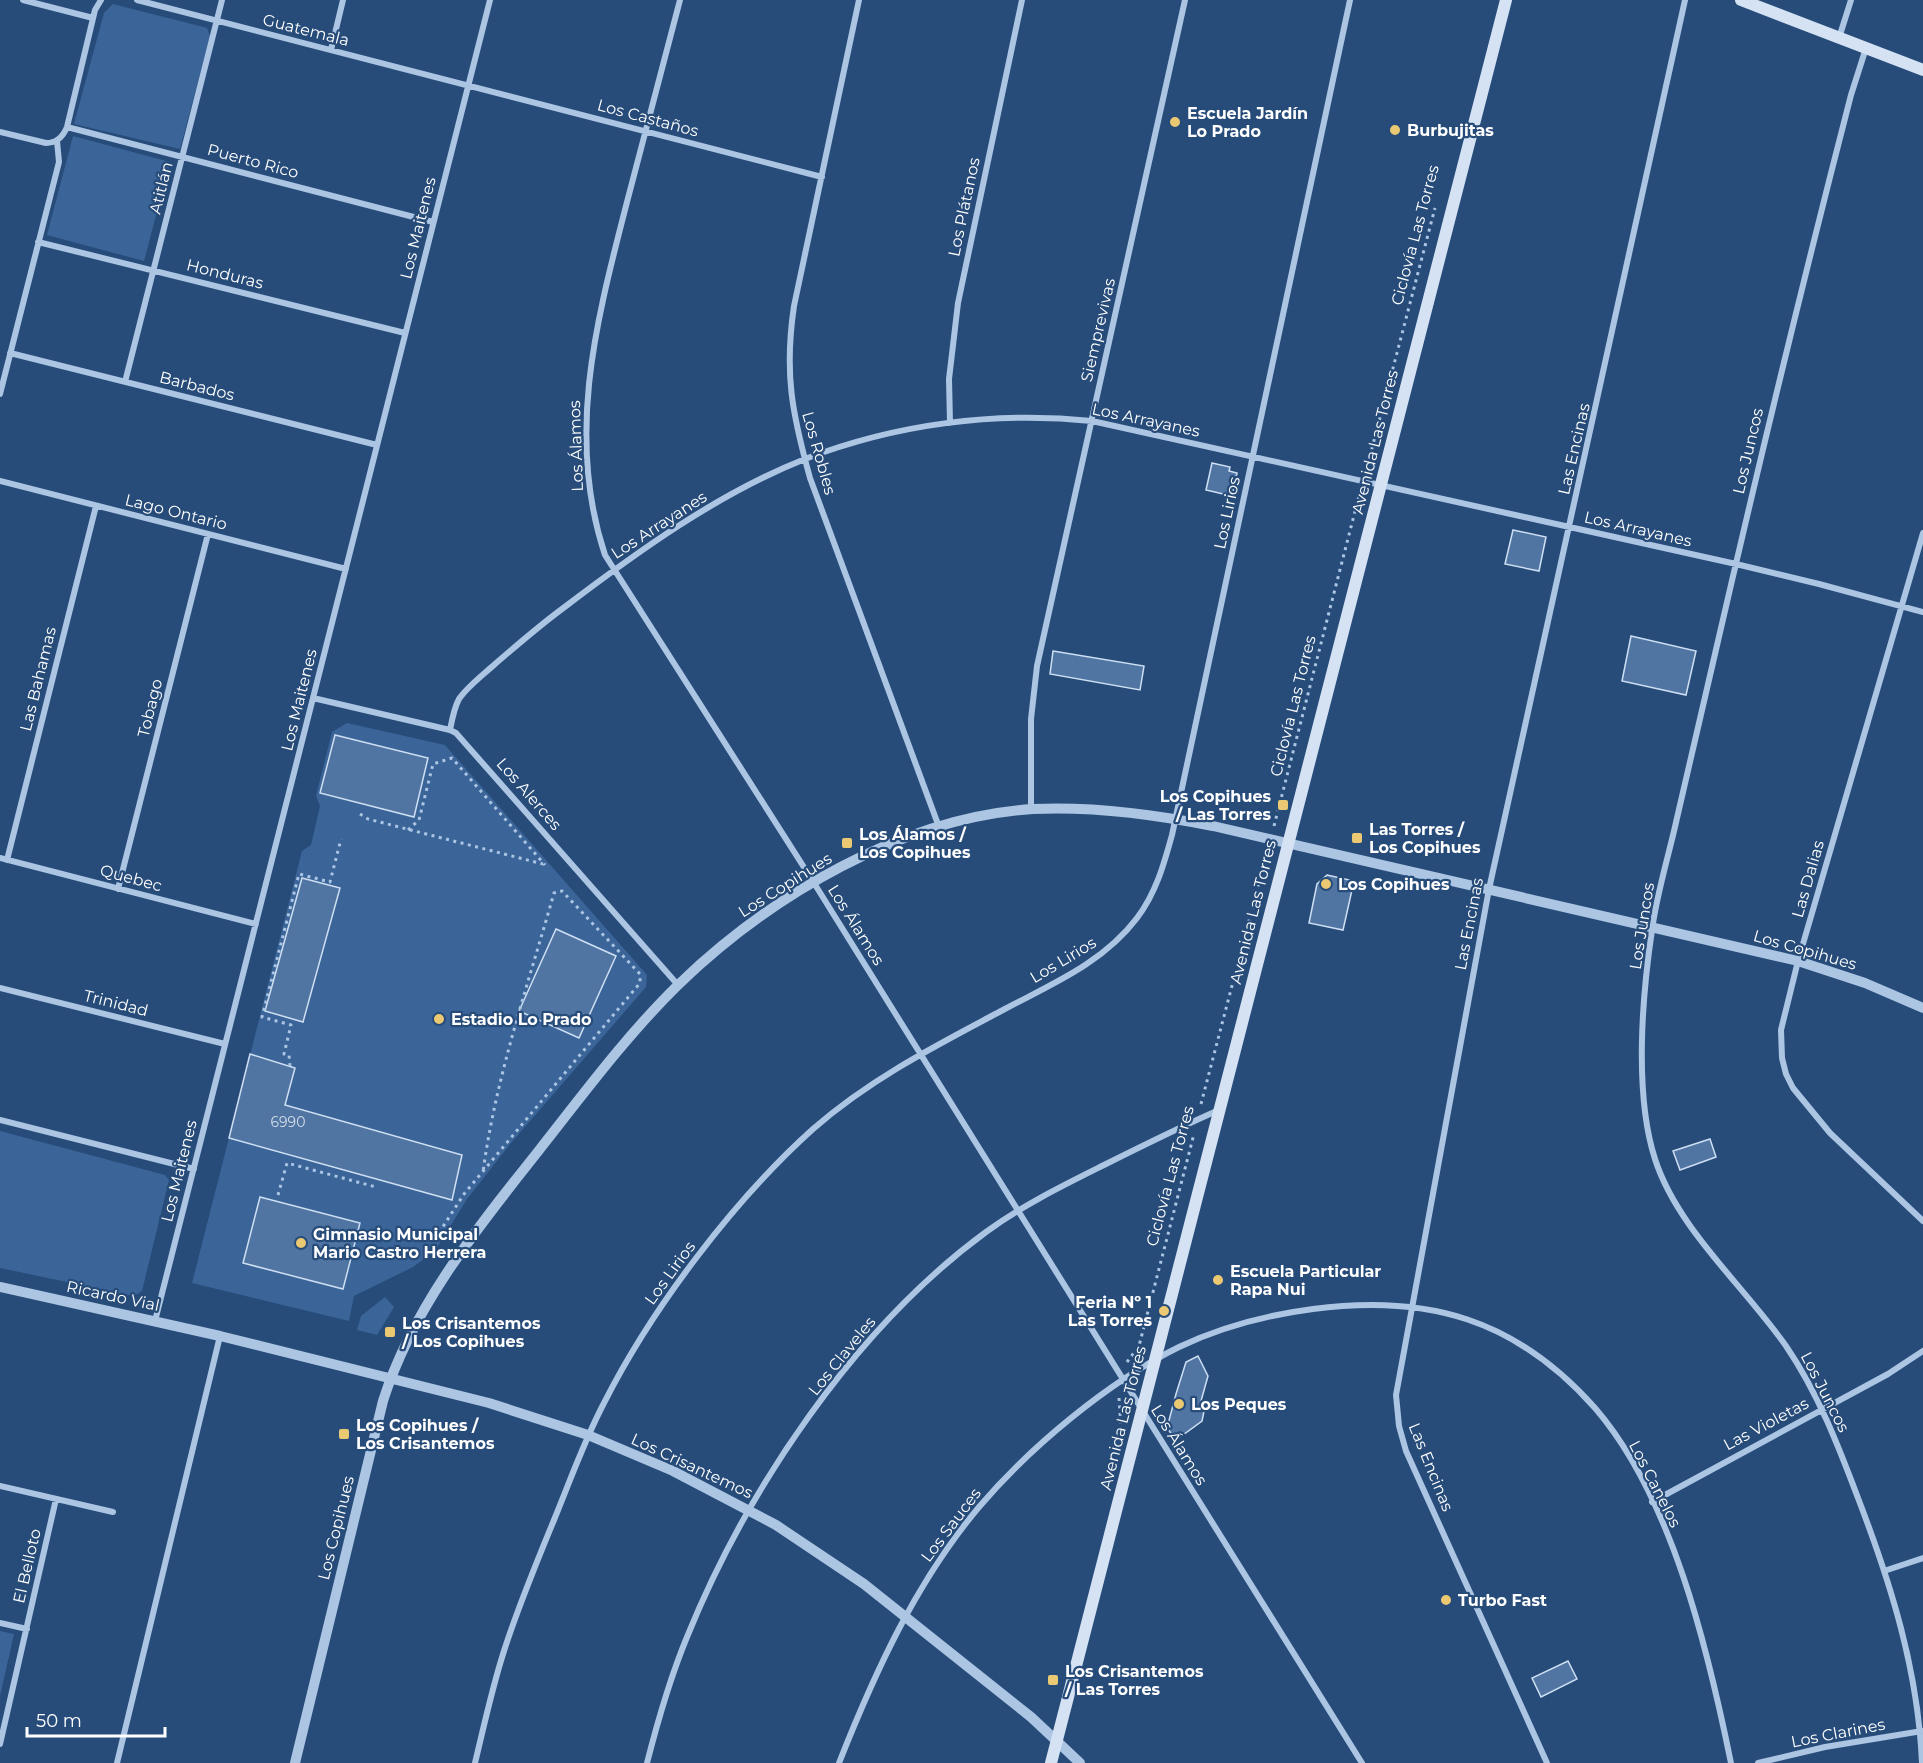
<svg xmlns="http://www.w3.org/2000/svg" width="1923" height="1763" font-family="Montserrat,sans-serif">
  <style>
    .green { fill: #3b6598 }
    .building { fill: #5075a3; stroke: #cedff3; stroke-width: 1.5 }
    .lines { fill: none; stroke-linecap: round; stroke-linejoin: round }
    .path { stroke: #abc5e3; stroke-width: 3; stroke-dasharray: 3 4.5; stroke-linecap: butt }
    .minor { stroke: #abc5e3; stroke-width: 6 }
    .tertiary { stroke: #abc5e3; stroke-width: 10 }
    .secondary { stroke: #d4e2f4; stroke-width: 12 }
    .poi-dot { fill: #ebc872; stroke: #274c7a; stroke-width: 2 }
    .labels { text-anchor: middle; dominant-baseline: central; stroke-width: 4.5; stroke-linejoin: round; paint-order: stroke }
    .number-label { font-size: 14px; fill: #d3dce8 }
    .street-label { font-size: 16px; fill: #fff; stroke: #274c7a }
    .poi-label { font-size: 16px; font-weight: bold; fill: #fff; stroke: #274c7a; text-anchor: start }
  </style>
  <rect width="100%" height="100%" fill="#274c7a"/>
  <!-- green -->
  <path class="green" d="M113,4L207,28L210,36L180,149L74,124L104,13Z
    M73,136L170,162L144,261L47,235Z
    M347,723L445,745L647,975L646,987L511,1143L467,1199L435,1251L413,1267L354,1296L349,1321L192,1283L302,851L311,845L320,806L316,796L332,732Z
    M0,1131L165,1175L169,1180L142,1291L134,1296L0,1268Z
    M385,1297L394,1307L377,1335L357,1330L361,1316Z
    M0,1631L14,1634L0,1696Z"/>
  <!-- building -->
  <path class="building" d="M1212,463L1230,467L1229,471L1237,473L1232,496L1206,490Z
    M1513,530L1546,537L1539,571L1505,564Z
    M1631,636L1696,651L1686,695L1622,681Z
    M1053,651L1144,666L1140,690L1050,674Z
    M335,735L428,758L414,817L320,793Z
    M1327,875L1354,881L1343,930L1309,923L1317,884Z
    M302,878L340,888L303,1022L265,1011Z
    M556,929L616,956L579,1038L519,1011Z
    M250,1054L295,1068L285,1105L462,1155L452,1200L229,1138Z
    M1710,1139L1716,1157L1680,1170L1673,1151Z
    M260,1197L360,1223L343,1289L243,1263Z
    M1198,1356L1208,1376L1201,1401L1206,1402L1202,1421L1176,1440L1167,1428L1176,1394L1186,1362Z
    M1568,1661L1577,1679L1541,1697L1532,1678Z"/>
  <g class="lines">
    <!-- path -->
    <path class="path" d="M1366,471L1435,208
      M360,814L368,819L543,864
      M1274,826L1360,492
      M408,830L419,820L433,764L452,758L545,865
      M290,1066L289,1055L284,1054L291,1025L262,1017L299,874L330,882L341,839
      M1201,1104L1267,852
      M278,1195L287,1163L376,1187
      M435,1239L464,1194L640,983V974L562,891L554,893C528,985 496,1076 483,1172
      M1127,1362L1139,1346L1194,1134
      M1119,1398L1121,1427"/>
    <!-- minor -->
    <path class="minor" d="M23,0L93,18
      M137,0L822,177
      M680,0C662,67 645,135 627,202C597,319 565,435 605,555L814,883L1362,1763
      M859,0L794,306C784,373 792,413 810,478L939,827
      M1839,38L1851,0
      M1866,48L1851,95C1803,281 1758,467 1715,654C1702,709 1690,763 1677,818C1669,855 1657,892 1652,930C1642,997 1634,1094 1655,1159C1677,1228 1744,1286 1786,1346C1818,1393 1838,1445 1858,1498C1891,1584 1918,1670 1922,1763
      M331,50L343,0
      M67,127L433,222
      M0,132L46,143C57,143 63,137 67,127L95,10L101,0
      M38,242L405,333
      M10,353L377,445
      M125,382L222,0
      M0,394L59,162L57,141
      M950,423L949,379L958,303L1022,0
      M0,481L346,569
      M1923,533L1798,961L1781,1030L1782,1058L1786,1074L1793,1088L1830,1133L1923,1221
      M313,698L450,730L456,733L678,985
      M450,730C452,720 454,708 459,699C468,686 483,675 495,664C517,645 539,626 562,609C637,552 717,494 805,459C896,424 995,411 1092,421L1736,564L1819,584L1923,612
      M1031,809V719L1037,666L1185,0
      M0,858L256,924
      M7,860L96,506
      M118,889L208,534
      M0,988L225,1044
      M0,1120L194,1169
      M155,1321L490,0
      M0,1486L113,1512
      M1652,1502L1888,1374L1923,1351
      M1884,1571L1923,1558
      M0,1623L27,1629
      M0,1744L56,1499
      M117,1763L220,1336
      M475,1763C484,1726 492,1688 504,1651C518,1607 536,1564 554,1520C570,1481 584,1441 604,1403C652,1308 734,1200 813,1129C870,1079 937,1045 1003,1010C1052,984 1103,963 1137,918C1156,893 1164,864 1172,835L1350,0
      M647,1763C658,1720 670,1678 687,1637C747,1489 855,1328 986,1232C1023,1205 1064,1185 1104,1165C1142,1146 1180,1127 1219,1110
      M839,1763C875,1672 916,1582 979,1507C1030,1447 1108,1382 1179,1347C1221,1327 1267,1315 1313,1309C1428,1294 1516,1319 1595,1408C1672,1497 1708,1650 1731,1763
      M1547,1763L1406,1451L1399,1426L1396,1395L1489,889L1685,0
      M1758,1763L1825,1747L1922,1731"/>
    <!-- tertiary -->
    <path class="tertiary" d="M0,1287L220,1336L489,1403L588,1435L673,1471L776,1525L864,1584L1031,1717L1080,1763
      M295,1763L383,1401C413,1306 479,1226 540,1149C584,1093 627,1035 678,985C770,896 903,817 1033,809C1094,806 1153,814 1213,826L1798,961L1865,983L1923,1008"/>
    <!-- secondary -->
    <path class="secondary" d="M1741,0L1923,70
      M1051,1763L1506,0"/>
  </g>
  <!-- markers -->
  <g class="poi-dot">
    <circle cx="1175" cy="122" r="6"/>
    <circle cx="1395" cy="130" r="6"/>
    <rect x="1277" y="799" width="12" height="12" rx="3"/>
    <rect x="1351" y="832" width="12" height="12" rx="3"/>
    <rect x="841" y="837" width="12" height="12" rx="3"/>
    <circle cx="1326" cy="884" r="6"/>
    <circle cx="439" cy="1019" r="6"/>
    <circle cx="301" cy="1243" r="6"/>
    <circle cx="1218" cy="1280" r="6"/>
    <circle cx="1164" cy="1311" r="6"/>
    <rect x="384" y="1326" width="12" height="12" rx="3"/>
    <circle cx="1179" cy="1404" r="6"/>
    <rect x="338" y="1428" width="12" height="12" rx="3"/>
    <circle cx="1446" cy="1600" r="6"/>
    <rect x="1047" y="1674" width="12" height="12" rx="3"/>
  </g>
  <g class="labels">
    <!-- number labels -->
    <g class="number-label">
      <text x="288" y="1122">6990</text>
    </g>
    <!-- street labels -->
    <g class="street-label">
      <text transform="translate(306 30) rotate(14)">Guatemala</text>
      <text transform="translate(648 118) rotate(15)">Los Castaños</text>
      <text transform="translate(253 161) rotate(15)">Puerto Rico</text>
      <text transform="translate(161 188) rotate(-76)">Atitlán</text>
      <text transform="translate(964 207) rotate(-78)">Los Plátanos</text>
      <text transform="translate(418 228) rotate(-76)">Los Maitenes</text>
      <text transform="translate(1415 235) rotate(-75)">Ciclovía Las Torres</text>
      <text transform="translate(225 274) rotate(14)">Honduras</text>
      <text transform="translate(1098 330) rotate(-77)">Siemprevivas</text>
      <text transform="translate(197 386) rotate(14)">Barbados</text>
      <text transform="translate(1146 420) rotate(12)">Los Arrayanes</text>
      <text transform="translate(1375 442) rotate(-76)">Avenida Las Torres</text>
      <text transform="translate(576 446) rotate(-92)">Los Álamos</text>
      <text transform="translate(1574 449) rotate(-77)">Las Encinas</text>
      <text transform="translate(1748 451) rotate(-77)">Los Juncos</text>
      <text transform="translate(819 453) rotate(74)">Los Robles</text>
      <text transform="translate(176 512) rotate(14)">Lago Ontario</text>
      <text transform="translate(1227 513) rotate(-78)">Los Lirios</text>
      <text transform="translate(659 525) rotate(-33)">Los Arrayanes</text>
      <text transform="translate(1638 529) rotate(13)">Los Arrayanes</text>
      <text transform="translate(38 679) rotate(-76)">Las Bahamas</text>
      <text transform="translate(299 700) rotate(-76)">Los Maitenes</text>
      <text transform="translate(1293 706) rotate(-76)">Ciclovía Las Torres</text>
      <text transform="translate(150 708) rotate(-76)">Tobago</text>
      <text transform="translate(529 794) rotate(49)">Los Alerces</text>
      <text transform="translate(131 878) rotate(15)">Quebec</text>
      <text transform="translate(1808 879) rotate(-74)">Las Dalias</text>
      <text transform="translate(785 885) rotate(-32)">Los Copihues</text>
      <text transform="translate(1253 912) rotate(-76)">Avenida Las Torres</text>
      <text transform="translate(1469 924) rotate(-79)">Las Encinas</text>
      <text transform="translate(856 925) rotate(58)">Los Álamos</text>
      <text transform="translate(1642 926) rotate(-81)">Los Juncos</text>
      <text transform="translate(1805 950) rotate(16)">Los Copihues</text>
      <text transform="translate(1063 960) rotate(-31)">Los Lirios</text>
      <text transform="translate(116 1003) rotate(14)">Trinidad</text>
      <text transform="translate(179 1171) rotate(-76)">Los Maitenes</text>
      <text transform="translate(1170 1176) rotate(-75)">Ciclovía Las Torres</text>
      <text transform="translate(670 1273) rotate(-54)">Los Lirios</text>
      <text transform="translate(113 1296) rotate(12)">Ricardo Vial</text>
      <text transform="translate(842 1356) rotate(-51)">Los Claveles</text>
      <text transform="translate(1825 1392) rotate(63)">Los Juncos</text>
      <text transform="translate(1123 1418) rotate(-76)">Avenida Las Torres</text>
      <text transform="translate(1766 1424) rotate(-28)">Las Violetas</text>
      <text transform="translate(1179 1445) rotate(58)">Los Álamos</text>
      <text transform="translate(692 1466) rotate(25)">Los Crisantemos</text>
      <text transform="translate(1431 1467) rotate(68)">Las Encinas</text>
      <text transform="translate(1655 1484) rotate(63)">Los Canelos</text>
      <text transform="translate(951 1525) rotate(-53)">Los Sauces</text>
      <text transform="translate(336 1528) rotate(-76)">Los Copihues</text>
      <text transform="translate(27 1566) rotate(-77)">El Belloto</text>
      <text transform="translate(1838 1733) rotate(-11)">Los Clarines</text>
    </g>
    <!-- poi labels -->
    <g class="poi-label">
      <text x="1187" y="113">Escuela Jardín<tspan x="1187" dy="18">Lo Prado</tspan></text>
      <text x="1407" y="130">Burbujitas</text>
      <text x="1271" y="796" text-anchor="end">Los Copihues<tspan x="1271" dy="18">/ Las Torres</tspan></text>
      <text x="1369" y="829">Las Torres /<tspan x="1369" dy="18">Los Copihues</tspan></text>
      <text x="859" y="834">Los Álamos /<tspan x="859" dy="18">Los Copihues</tspan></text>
      <text x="1338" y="884">Los Copihues</text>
      <text x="451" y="1019">Estadio Lo Prado</text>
      <text x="313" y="1234">Gimnasio Municipal<tspan x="313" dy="18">Mario Castro Herrera</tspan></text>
      <text x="1230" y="1271">Escuela Particular<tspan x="1230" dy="18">Rapa Nui</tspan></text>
      <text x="1152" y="1302" text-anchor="end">Feria Nº 1<tspan x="1152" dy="18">Las Torres</tspan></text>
      <text x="402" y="1323">Los Crisantemos<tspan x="402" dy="18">/ Los Copihues</tspan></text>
      <text x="1191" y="1404">Los Peques</text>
      <text x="356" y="1425">Los Copihues /<tspan x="356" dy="18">Los Crisantemos</tspan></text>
      <text x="1458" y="1600">Turbo Fast</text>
      <text x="1065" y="1671">Los Crisantemos<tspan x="1065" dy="18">/ Las Torres</tspan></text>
    </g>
  </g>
  <!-- scale -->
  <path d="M27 1727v9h138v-9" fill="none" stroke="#ffffff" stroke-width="3"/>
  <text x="36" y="1727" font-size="18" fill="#ffffff" stroke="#274c7a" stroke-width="4.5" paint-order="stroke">50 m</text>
</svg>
